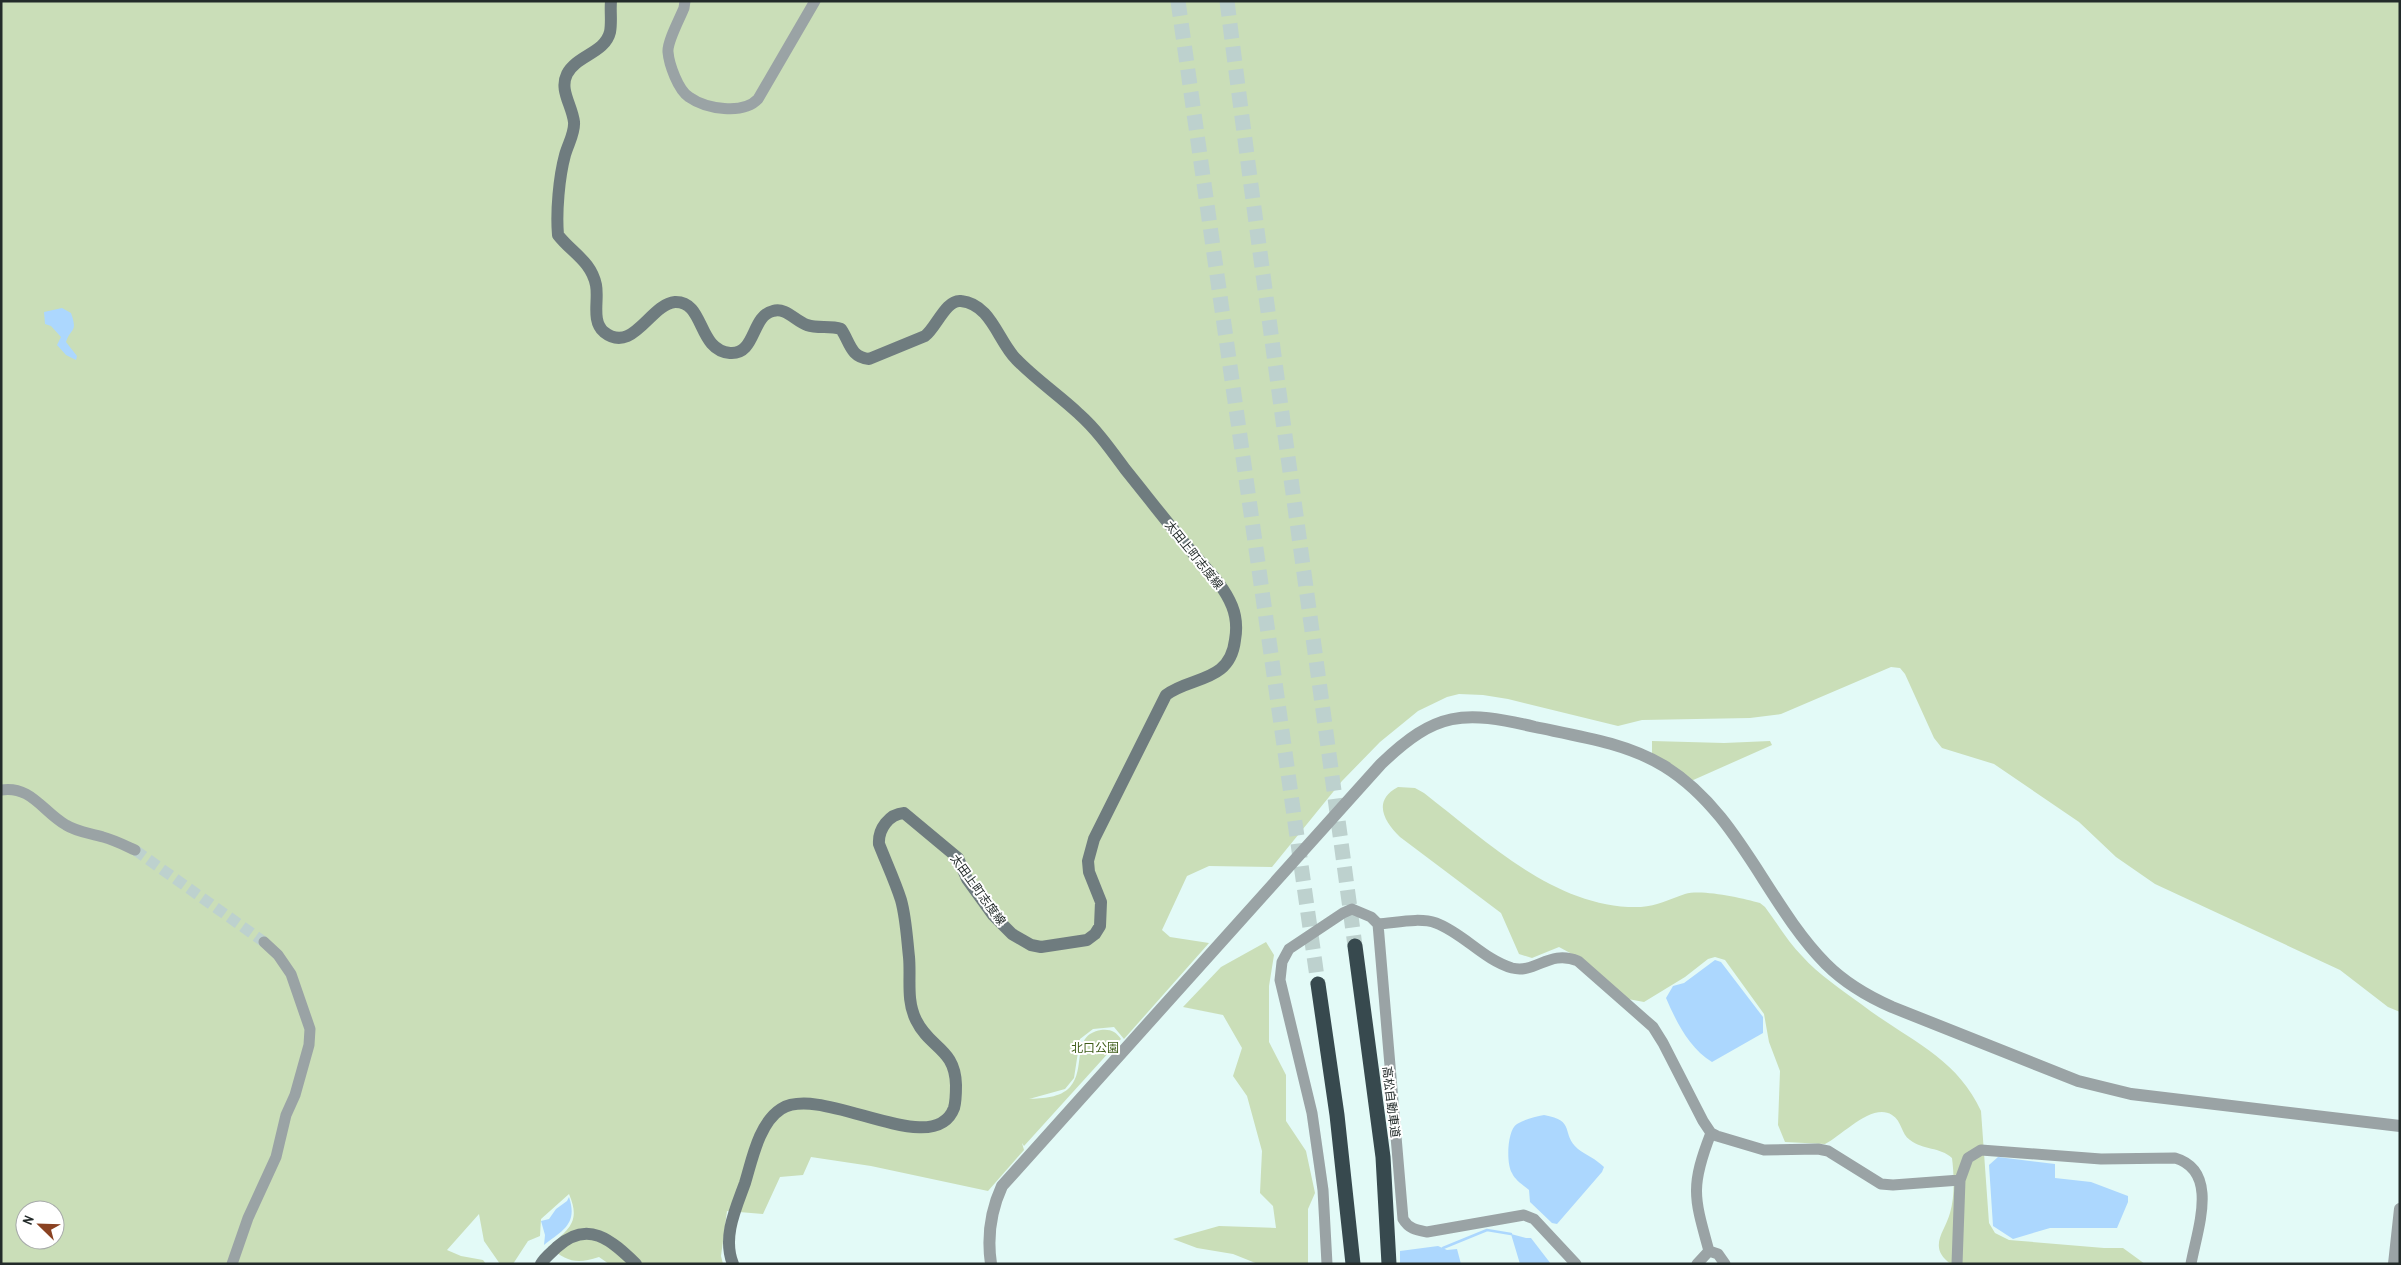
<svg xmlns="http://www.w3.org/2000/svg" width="2401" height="1265" font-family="'Archivo Narrow','Noto Sans JP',sans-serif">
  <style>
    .green { fill: #cadeb8; fill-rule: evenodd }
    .water { fill: #acd7fe }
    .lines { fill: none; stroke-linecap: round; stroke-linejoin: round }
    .stream { stroke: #acd7fe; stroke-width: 2.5 }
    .minor-tunnel { stroke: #bdd1ce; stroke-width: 11; stroke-dasharray: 11 5.5; stroke-linecap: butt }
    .motorway-tunnel { stroke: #bdd1ce; stroke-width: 15; stroke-dasharray: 15 8; stroke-linecap: butt }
    .minor { stroke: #9aa3a5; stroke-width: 11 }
    .tertiary { stroke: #9aa3a5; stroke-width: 12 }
    .secondary { stroke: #6f7c7f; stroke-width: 12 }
    .motorway { stroke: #37494e; stroke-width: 15 }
    .labels { text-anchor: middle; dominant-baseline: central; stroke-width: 4; stroke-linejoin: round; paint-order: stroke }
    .street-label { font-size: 12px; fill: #232b2a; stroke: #fff }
    .park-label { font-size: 12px; fill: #3e5c18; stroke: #fff }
  </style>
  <rect width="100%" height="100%" fill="#e3faf7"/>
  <!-- green -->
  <path class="green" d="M1,1H2400V1012L2388,1007L2340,970L2155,884L2116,857L2079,822L1994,764L1942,748L1934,738L1905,674L1900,668L1891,667L1781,714L1750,718L1642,720L1618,726L1508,699L1483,695L1459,694L1447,697L1418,711L1380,742L1342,781L1272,867L1209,866L1187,876L1162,930L1170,937L1209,943L1124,1039L1114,1027L1093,1029L1080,1039L1074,1078L1065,1089L1029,1099C1043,1098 1060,1098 1070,1087C1087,1069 1070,1035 1101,1030C1111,1029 1116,1032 1121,1039L1024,1146L1022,1143L1024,1150L988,1191L871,1166L811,1157L803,1175L780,1177L763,1214L727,1211L721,1256L723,1264H609L599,1257C575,1265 568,1261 548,1247C569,1229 581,1222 569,1194L541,1219L540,1236L528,1241L513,1264H500L484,1241L479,1214L447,1250L461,1256L483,1260L486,1264H1ZM25,1210H55V1240H25Z
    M1652,741L1724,743L1770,741L1772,745L1691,781L1652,755Z
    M1398,787L1415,788L1424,793C1486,841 1557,910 1641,907C1657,906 1670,899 1685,894C1702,889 1742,898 1760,903L1765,907C1777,923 1788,942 1802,956C1818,974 1842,990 1861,1004C1906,1039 1956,1056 1981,1111L1989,1223L1995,1233L2009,1240L2104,1248H2123L2145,1264H1951C1927,1247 1945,1232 1950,1213C1955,1197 1954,1174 1952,1158C1940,1147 1923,1150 1910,1140C1901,1134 1902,1121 1892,1115C1872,1102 1842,1136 1825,1144L1785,1142L1778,1125L1780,1071L1769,1042L1764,1014L1725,960L1715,957L1708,959L1685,977L1644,1002L1628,999L1583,960L1559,947L1532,958L1519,954L1501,913L1400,837C1384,821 1372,801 1398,787Z
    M1266,942L1274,955L1269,986V1042L1286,1075V1121L1306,1151L1315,1193L1308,1209V1264H1258L1233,1254L1197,1248L1173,1239L1219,1226L1276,1228L1273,1206L1260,1193L1262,1151L1247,1096L1233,1076L1242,1048L1223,1015L1183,1007L1221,967Z"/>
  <!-- water -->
  <path class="water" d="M62,308L71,313C78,333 71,327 66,342L77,356L76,360L66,355L57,345L61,337L51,326L45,324L44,312Z
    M1715,960L1721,962L1763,1017V1033L1712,1062C1689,1048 1676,1021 1666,998L1673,986L1684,983Z
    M1544,1115C1577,1121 1560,1133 1578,1149C1586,1155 1596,1159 1604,1167L1602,1172L1557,1224L1552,1223L1530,1202L1529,1190C1523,1185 1515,1180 1512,1173C1506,1164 1507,1130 1517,1124C1525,1119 1535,1117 1544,1115Z
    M1998,1157L2055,1164V1178L2091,1182L2128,1196V1202L2117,1228H2050L2013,1239L1993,1226L1989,1165Z
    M569,1197C578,1224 563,1230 544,1245L545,1235L541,1221L549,1219L556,1209L567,1201Z
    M1511,1234L1526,1238H1531L1551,1264H1520Z
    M1438,1246L1447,1250L1457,1249L1461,1264H1400V1251Z"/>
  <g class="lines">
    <!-- stream -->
    <path class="stream" d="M1443,1248L1487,1230L1511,1234"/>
    <!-- minor-tunnel -->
    <path class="minor-tunnel" d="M135,850L264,942"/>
    <!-- motorway-tunnel -->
    <path class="motorway-tunnel" d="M1178,1L1318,984
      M1227,1C1267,316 1313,631 1355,946"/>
    <!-- minor -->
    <path class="minor" d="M685,1L684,8C680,18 667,42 668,52C669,64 678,90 689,97C706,109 743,115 758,99L815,1
      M1,790C31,785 43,812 66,825C77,832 90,833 103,837C114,840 124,845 135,850
      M1378,924C1395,923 1419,917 1436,923C1463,933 1484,960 1512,968C1536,974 1549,949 1578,961L1653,1027L1663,1043L1703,1121L1711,1133L1717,1136L1764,1150L1818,1149L1828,1151L1881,1184L1893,1185L1960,1180
      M1709,1251L1718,1254L1725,1264
      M232,1264L248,1218L276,1157L286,1115L295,1095L309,1045L310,1029L291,974L278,955L264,942
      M1327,1264L1323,1190L1312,1113L1280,980L1282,962L1289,949L1343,913L1352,909L1371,917L1378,924L1403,1219C1409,1229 1416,1230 1427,1232L1524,1215L1534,1219L1576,1264
      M1697,1264L1709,1251C1694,1197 1690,1187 1711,1133
      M1957,1264L1960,1180L1968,1158L1981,1150L2101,1159L2175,1158C2220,1171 2197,1230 2191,1264"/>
    <!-- tertiary -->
    <path class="tertiary" d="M991,1264C987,1237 991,1210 1002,1186L1381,764C1436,711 1463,710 1535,727C1578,736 1626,743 1664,766C1739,812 1766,903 1826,964C1845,983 1867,996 1892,1007L2078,1081L2131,1094L2400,1126
      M2394,1264L2400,1209"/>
    <!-- secondary -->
    <path class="secondary" d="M611,1C610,11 612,22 610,32C605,53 577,55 567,74C559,90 572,105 574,122C575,133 568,144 565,155C559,177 556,212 558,235C572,253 591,261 596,285C599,300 591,321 604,332C633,355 650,304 675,302C705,301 697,350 730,353C756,355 751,316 773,311C786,307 795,321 807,325C818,329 830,325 841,329C850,342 850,357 869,359L925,336C936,328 946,299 961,301C991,304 998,341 1016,359C1035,379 1059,395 1079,414C1097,430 1111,450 1125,469C1146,495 1166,521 1187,546C1202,565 1223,583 1232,606C1236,616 1237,629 1235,640C1230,683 1191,676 1166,695L1094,839L1088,861L1089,872L1101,902L1100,926L1095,934L1087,940L1041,947L1031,945L1012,934L993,915L967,879L958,858L904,813C889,814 878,829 879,844C886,862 895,881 901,900C906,918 907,939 909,957C911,978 906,1000 916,1020C930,1049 955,1048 956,1085C956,1093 956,1101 954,1108C934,1162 822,1083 781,1109C759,1123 752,1160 745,1183C736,1208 722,1237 733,1264
      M541,1264C545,1257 552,1252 557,1247C588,1219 611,1240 636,1264"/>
    <!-- motorway -->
    <path class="motorway" d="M1355,946L1383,1157L1389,1264
      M1318,984L1337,1115L1353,1264"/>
  </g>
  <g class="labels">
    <!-- street labels -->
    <g class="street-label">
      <text transform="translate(1194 555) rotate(51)">太田上町志度線</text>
      <text transform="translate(978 890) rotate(54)">太田上町志度線</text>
      <text transform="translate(1391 1102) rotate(83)">高松自動車道</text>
    </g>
    <!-- park labels -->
    <g class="park-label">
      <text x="1095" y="1048">北口公園</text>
    </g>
  </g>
  <!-- border -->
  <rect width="2401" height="1265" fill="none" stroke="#232b2a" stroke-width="5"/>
  <!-- north arrow -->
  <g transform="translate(40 1225) rotate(293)"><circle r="24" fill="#ffffff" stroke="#a7aaaa"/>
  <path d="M0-4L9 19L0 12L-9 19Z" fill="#8a4222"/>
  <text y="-8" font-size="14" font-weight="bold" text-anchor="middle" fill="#232b2a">N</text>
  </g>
</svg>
